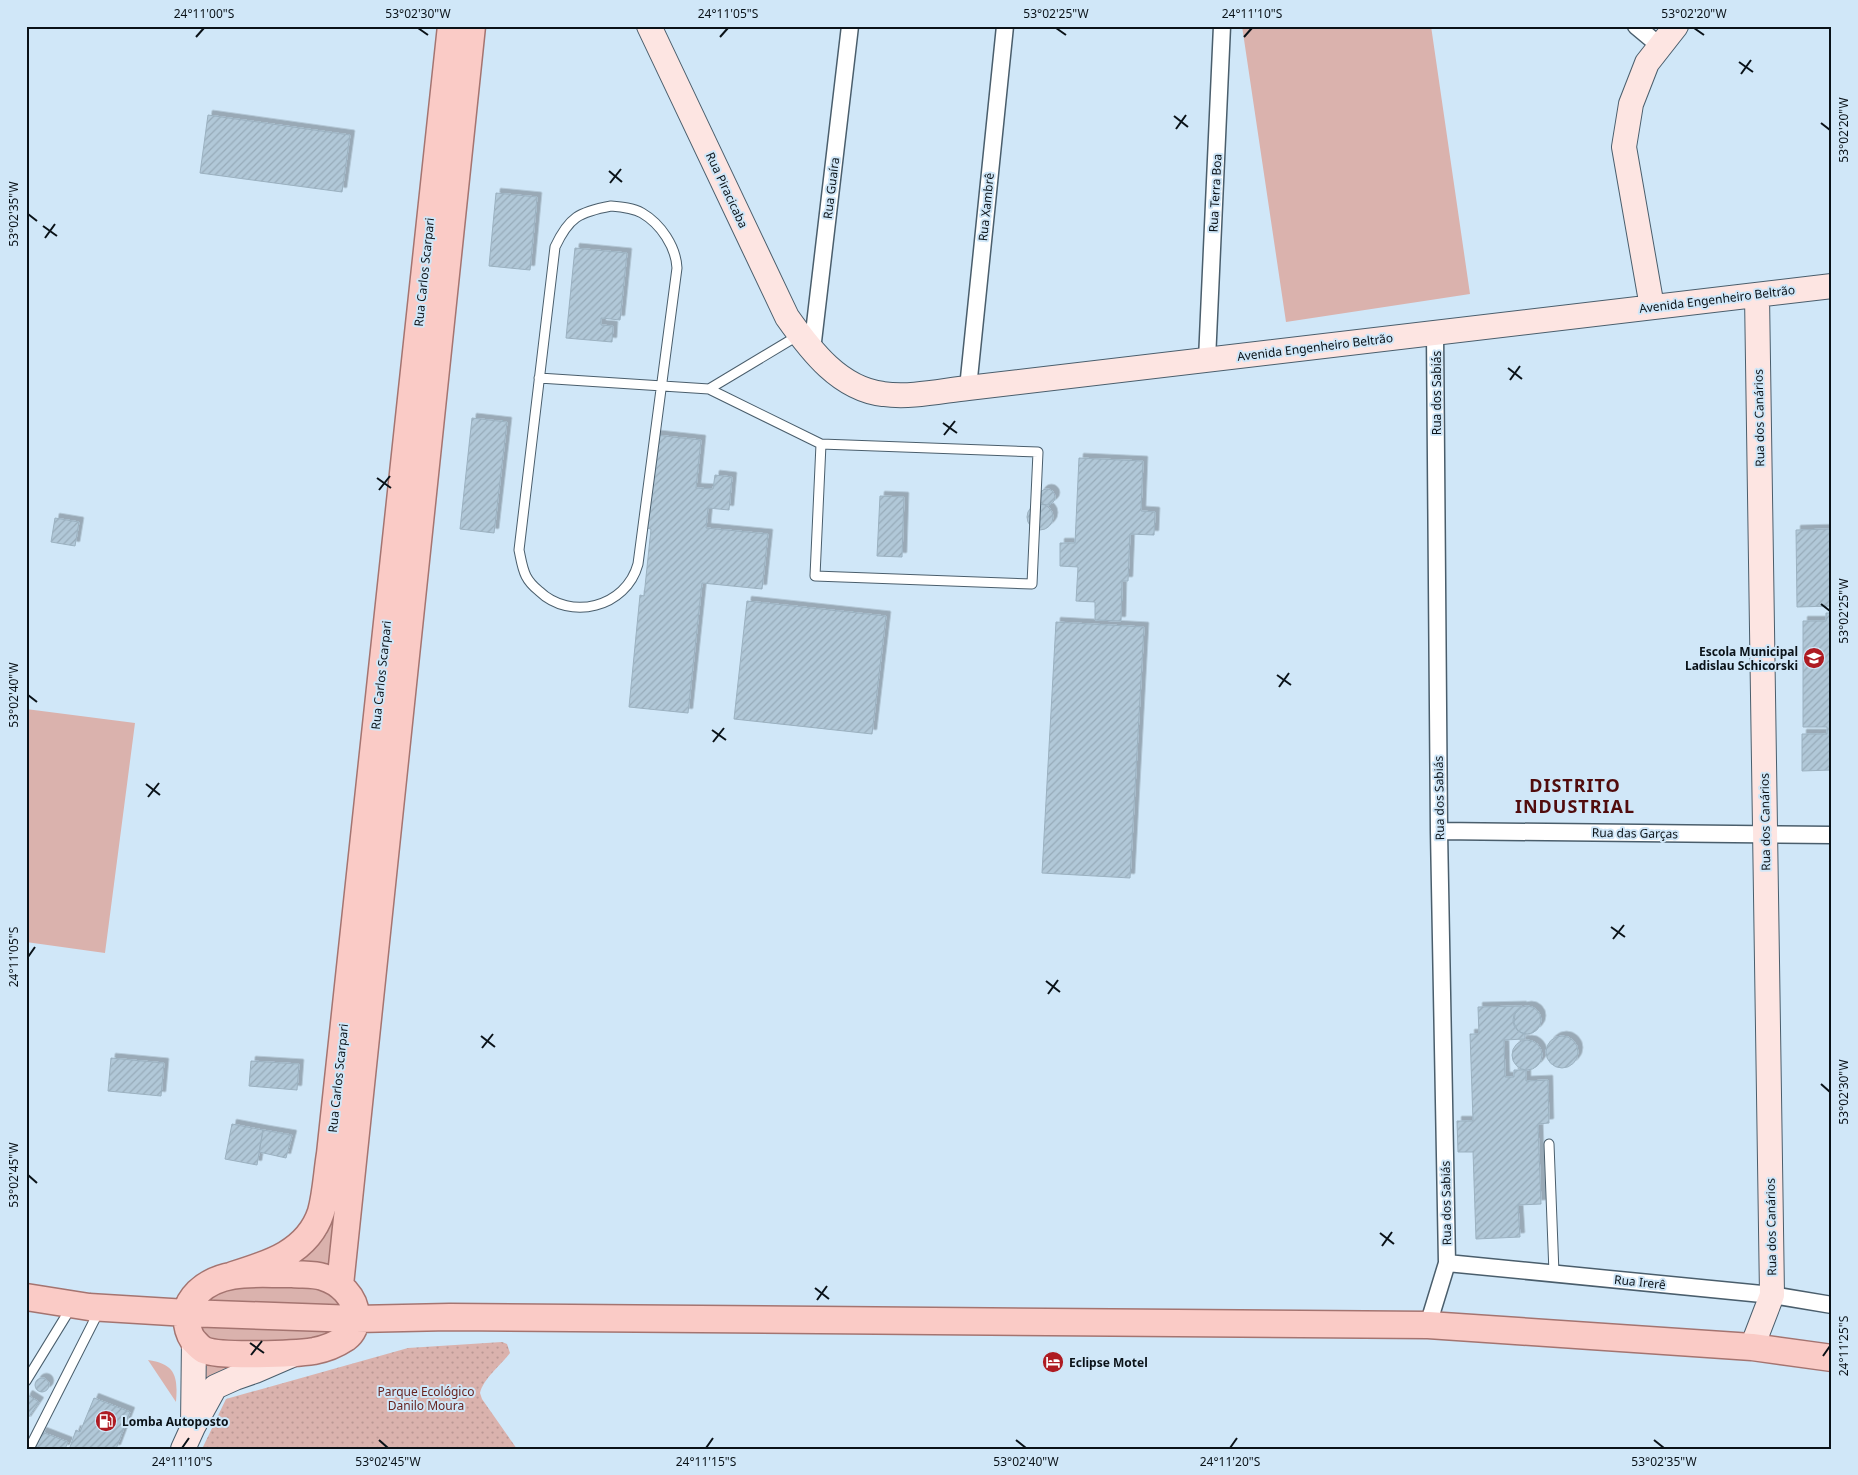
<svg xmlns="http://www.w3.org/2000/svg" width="1858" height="1475" font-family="'Noto Sans',sans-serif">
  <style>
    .grass { fill: #dab2ad }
    .park { fill: url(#park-dots) }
    .building { fill: url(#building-hatch); stroke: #9bb1c0; filter: url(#shadow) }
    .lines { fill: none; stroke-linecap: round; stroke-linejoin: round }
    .lane-casing { stroke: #4a5e6c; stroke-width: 11 }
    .street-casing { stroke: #4a5e6c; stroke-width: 19 }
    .secondary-casing { stroke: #4a5e6c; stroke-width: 26 }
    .primary-casing { stroke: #a47470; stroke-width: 29 }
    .lane { stroke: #fff; stroke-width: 9 }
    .street { stroke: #fff; stroke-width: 16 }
    .secondary { stroke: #fde5e2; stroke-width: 24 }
    .primary { stroke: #facbc6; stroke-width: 26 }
    .ticks { fill: none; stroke: #0a1218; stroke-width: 2 }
    .labels { text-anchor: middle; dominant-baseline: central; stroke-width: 4; stroke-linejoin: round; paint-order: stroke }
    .street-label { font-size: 12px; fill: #0a1218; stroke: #d0e7f8 }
    .poi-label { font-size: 12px; font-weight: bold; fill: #0a1218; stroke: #d0e7f8; text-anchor: start }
    .park-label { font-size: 12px; fill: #672421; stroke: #d0e7f8 }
    .district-label { font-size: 18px; font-weight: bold; letter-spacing: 1px; fill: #510c0d; stroke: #d0e7f8 }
    .neatline { fill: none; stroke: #0a1218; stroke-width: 2 }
    .ticks-label { font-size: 12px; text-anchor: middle; fill: #0a1218 }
  </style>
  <defs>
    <pattern id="park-dots" width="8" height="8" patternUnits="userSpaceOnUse" patternTransform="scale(1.25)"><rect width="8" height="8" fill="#dab2ad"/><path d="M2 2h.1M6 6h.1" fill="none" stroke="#ba9894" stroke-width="1.8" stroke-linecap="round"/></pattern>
    <pattern id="building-hatch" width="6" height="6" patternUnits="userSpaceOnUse" patternTransform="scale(1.25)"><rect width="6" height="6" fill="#b1c8d8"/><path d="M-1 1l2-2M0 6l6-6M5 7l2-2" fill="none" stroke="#97abb9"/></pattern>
    <filter id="shadow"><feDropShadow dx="4.5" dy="-4.5" stdDeviation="0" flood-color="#0004"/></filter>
  </defs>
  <rect width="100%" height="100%" fill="#d0e7f8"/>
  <!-- grass -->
  <path class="grass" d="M1242,26H1431L1470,294L1286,322Z
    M26,709L135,723L105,953L26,942Z
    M339,1127L335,1269L284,1268L311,1253L327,1234Z
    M327,1282L349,1313L202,1309L211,1293L220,1287Z
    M194,1321L344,1326L317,1344L209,1341Z
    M148,1360C176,1364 178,1377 176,1402Z
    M197,1360L243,1365L220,1378L198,1382Z"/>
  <!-- park -->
  <path class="park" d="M502,1342L507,1344L510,1353C501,1365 483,1379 480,1393L482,1399L517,1449H202L226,1399L408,1348Z"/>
  <!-- building -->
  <path class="building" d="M208,115L350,135L342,192L200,173Z
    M496,193L537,197L530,270L489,266Z
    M575,248L627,253L620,320L601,318V325L613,326L612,342L566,338Z
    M472,418L507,422L494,533L460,529Z
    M655,435L701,440L696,488L713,489L715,475L732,477L729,510L708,508L706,528L768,534L762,589L702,583L688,713L629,707L640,595L644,596L651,529L646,528Z
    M1079,458L1143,461L1141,511L1155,512L1154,535L1130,534L1128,581H1122L1121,621L1095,620V602L1076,601L1078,567L1060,566V543H1075Z
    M1039 497a8 8 0 1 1 16 0a8 8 0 1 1-16 0Z
    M880,496L904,497L902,557L877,556Z
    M1027 517a13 13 0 1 1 26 0a13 13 0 1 1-26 0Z
    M55,518L79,522L75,546L51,542Z
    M1832,529V606L1797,607L1796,530Z
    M747,601L886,616L872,734L734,719Z
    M1826,613H1832V770L1802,771V734H1827V727H1803V621H1826Z
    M1056,622L1144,627L1130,878L1042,873Z
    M1522,1006L1515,1014L1514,1023L1518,1031L1525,1034V1039L1504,1040L1505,1077H1514V1070H1526V1081L1548,1080L1549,1123L1538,1124L1541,1204L1518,1205L1520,1237L1476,1239L1473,1152H1458L1457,1121H1473L1470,1034H1479L1478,1007Z
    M1513 1020a14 14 0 1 1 28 0a14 14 0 1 1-28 0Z
    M1546 1052a16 16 0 1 1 32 0a16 16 0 1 1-32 0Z
    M1512 1055a15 15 0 1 1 30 0a15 15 0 1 1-30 0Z
    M111,1058L164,1063L161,1096L108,1091Z
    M251,1061L299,1064L297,1090L249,1086Z
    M232,1124L263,1130L257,1165L225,1159Z
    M263,1130L292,1135L286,1158L259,1152Z
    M35 1385a7 7 0 1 1 14 0a7 7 0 1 1-14 0Z
    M28,1395L39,1402L26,1421V1398Z
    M94,1398L130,1412L116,1449H73L70,1447L76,1430L80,1432Z
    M42,1432L68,1442L65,1449H35Z"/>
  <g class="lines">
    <!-- lane casing -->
    <g class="lane-casing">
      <path id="lane" d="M611,206C622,207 633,208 642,213C661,224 676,247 677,268L638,564C626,608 570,621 539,591C534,587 529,582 526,576C522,568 521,559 519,550L555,247C569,217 579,212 611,206Z
        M539,378L709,389L821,444L1038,452L1032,584L815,576L821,444
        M709,389L799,335
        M1549,1144L1554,1273
        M26,1381L72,1306
        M29,1449L99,1311"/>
    </g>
    <!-- street casing -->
    <g class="street-casing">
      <path id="street" d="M1636,26L1660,46
        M812,350L850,26
        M1207,360L1222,26
        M968,388L1005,26
        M1439,831L1832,835
        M1447,1263L1772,1295L1832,1305
        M1428,1325L1447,1263L1439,831L1435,333"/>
    </g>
    <!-- secondary casing -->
    <g class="secondary-casing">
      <path id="secondary" d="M649,26L787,317C811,351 840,389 883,394C910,398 941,391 968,388L1832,286
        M1652,307L1624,147L1631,104L1647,63L1676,26
        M1752,1347L1772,1295L1757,295
        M193,1425L194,1341
        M183,1449L193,1427L215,1387L235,1378L255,1371L292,1355"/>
    </g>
    <!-- primary casing -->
    <g class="primary-casing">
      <path id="primary" d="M293,1274C302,1275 314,1274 323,1277C340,1282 355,1297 356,1315C356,1324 354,1332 346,1338C337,1344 325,1349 314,1351C295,1354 220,1357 204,1350C200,1348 196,1343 193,1340C187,1331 186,1321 187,1311C188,1303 193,1297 198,1292C223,1268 261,1275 293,1274Z
        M233,1275C269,1264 308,1252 321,1212C326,1194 327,1172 330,1154L451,26
        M340,1285L472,26
        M26,1297L89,1307L187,1313L356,1319L450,1317L1428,1325L1752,1347L1832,1358"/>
    </g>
    <!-- lane -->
    <use href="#lane" class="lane"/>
    <!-- street -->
    <use href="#street" class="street"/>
    <!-- secondary -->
    <use href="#secondary" class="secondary"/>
    <!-- primary -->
    <use href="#primary" class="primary"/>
  </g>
  <!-- ticks -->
  <path class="ticks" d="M418,28L428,35M1056,28L1066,35M1694,28L1704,35M196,37L204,28M720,37L728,28M1244,37L1252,28M1739,62L1753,72M1741,74L1751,60M1174,116L1188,127M1821,123L1830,130M1176,129L1186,115M609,171L622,182M610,183L621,169M28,214L37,221M43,226L57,236M45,238L55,224M1508,368L1522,379M1510,380L1520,366M943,423L957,433M944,435L955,421M377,478L391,488M379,490L390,476M1821,604L1830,611M1277,675L1291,685M1279,687L1289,673M28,695L37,702M712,730L726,740M713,742L724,728M146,784L160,795M148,797L159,783M1611,927L1625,937M1613,939L1624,925M28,957L35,947M1046,981L1060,992M1048,994L1058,980M481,1036L495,1047M482,1048L493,1034M1821,1084L1830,1092M28,1175L37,1183M1380,1233L1394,1244M1382,1246L1392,1232M815,1288L829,1299M817,1300L827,1286M250,1343L264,1353M251,1355L262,1341M1823,1356L1830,1346M379,1440L388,1448M1016,1440L1026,1448M1654,1440L1664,1448M182,1448L189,1438M706,1448L713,1438M1230,1448L1237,1438"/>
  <!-- icons -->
  <defs>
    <g id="school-disc" transform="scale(1.125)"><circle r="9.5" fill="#ae1b22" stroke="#d0e7f8"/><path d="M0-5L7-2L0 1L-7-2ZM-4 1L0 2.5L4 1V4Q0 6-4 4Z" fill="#fff"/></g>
    <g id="hotel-disc" transform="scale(1.125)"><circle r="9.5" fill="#ae1b22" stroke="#d0e7f8"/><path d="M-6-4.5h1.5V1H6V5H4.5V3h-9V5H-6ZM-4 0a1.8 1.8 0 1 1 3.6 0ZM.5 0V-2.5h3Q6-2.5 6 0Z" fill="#fff"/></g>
    <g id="fuel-disc" transform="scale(1.125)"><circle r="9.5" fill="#ae1b22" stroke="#d0e7f8"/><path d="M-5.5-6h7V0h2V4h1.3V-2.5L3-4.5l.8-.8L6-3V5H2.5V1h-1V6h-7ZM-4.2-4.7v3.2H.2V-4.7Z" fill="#fff"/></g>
  </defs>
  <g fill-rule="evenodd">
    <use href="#school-disc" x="1814" y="658"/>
    <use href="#hotel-disc" x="1053" y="1362"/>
    <use href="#fuel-disc" x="106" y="1421"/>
  </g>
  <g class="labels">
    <!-- street labels -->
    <g class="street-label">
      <text transform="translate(831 188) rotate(-83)">Rua Guaíra</text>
      <text transform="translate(727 190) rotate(65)">Rua Piracicaba</text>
      <text transform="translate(1215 193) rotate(-87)">Rua Terra Boa</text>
      <text transform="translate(986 207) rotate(-84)">Rua Xambrê</text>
      <text transform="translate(424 272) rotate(-84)">Rua Carlos Scarpari</text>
      <text transform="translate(1717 299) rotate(-7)">Avenida Engenheiro Beltrão</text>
      <text transform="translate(1315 347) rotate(-7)">Avenida Engenheiro Beltrão</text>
      <text transform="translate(1436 393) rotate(-90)">Rua dos Sabiás</text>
      <text transform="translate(1759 418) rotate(-91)">Rua dos Canários</text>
      <text transform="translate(381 675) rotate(-84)">Rua Carlos Scarpari</text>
      <text transform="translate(1439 798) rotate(-91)">Rua dos Sabiás</text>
      <text transform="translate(1765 822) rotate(-91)">Rua dos Canários</text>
      <text transform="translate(1635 833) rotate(1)">Rua das Garças</text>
      <text transform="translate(338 1078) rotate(-84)">Rua Carlos Scarpari</text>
      <text transform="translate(1446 1203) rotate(-91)">Rua dos Sabiás</text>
      <text transform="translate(1771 1227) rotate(-91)">Rua dos Canários</text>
      <text transform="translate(1640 1282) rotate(6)">Rua Irerê</text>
    </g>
    <!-- poi labels -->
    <g class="poi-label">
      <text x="1798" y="651" text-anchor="end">Escola Municipal<tspan x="1798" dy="14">Ladislau Schicorski</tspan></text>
      <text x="1069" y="1362">Eclipse Motel</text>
      <text x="122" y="1421">Lomba Autoposto</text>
    </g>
    <!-- park labels -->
    <g class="park-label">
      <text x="426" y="1391">Parque Ecológico<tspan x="426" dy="14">Danilo Moura</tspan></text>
    </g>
    <!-- district labels -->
    <g class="district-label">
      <text x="1575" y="785">DISTRITO<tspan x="1575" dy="21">INDUSTRIAL</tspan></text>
    </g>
  </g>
  <!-- border -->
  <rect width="1858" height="1475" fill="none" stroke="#d0e7f8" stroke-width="55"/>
  <rect x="28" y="28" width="1802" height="1420" class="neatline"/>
  <g class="ticks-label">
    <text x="204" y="18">24°11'00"S</text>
    <text x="418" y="18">53°02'30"W</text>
    <text x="728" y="18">24°11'05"S</text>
    <text x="1056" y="18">53°02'25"W</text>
    <text x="1252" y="18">24°11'10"S</text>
    <text x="1694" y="18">53°02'20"W</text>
    <text transform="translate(1844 130) rotate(-90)" y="4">53°02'20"W</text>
    <text transform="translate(14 214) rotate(-90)" y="4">53°02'35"W</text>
    <text transform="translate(1844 611) rotate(-90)" y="4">53°02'25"W</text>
    <text transform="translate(14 695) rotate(-90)" y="4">53°02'40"W</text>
    <text transform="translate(14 957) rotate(-90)" y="4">24°11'05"S</text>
    <text transform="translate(1844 1092) rotate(-90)" y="4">53°02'30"W</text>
    <text transform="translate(14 1175) rotate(-90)" y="4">53°02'45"W</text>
    <text transform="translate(1844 1346) rotate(-90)" y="4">24°11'25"S</text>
    <text x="182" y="1466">24°11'10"S</text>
    <text x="388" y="1466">53°02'45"W</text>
    <text x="706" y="1466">24°11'15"S</text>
    <text x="1026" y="1466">53°02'40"W</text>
    <text x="1230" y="1466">24°11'20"S</text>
    <text x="1664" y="1466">53°02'35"W</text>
  </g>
</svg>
